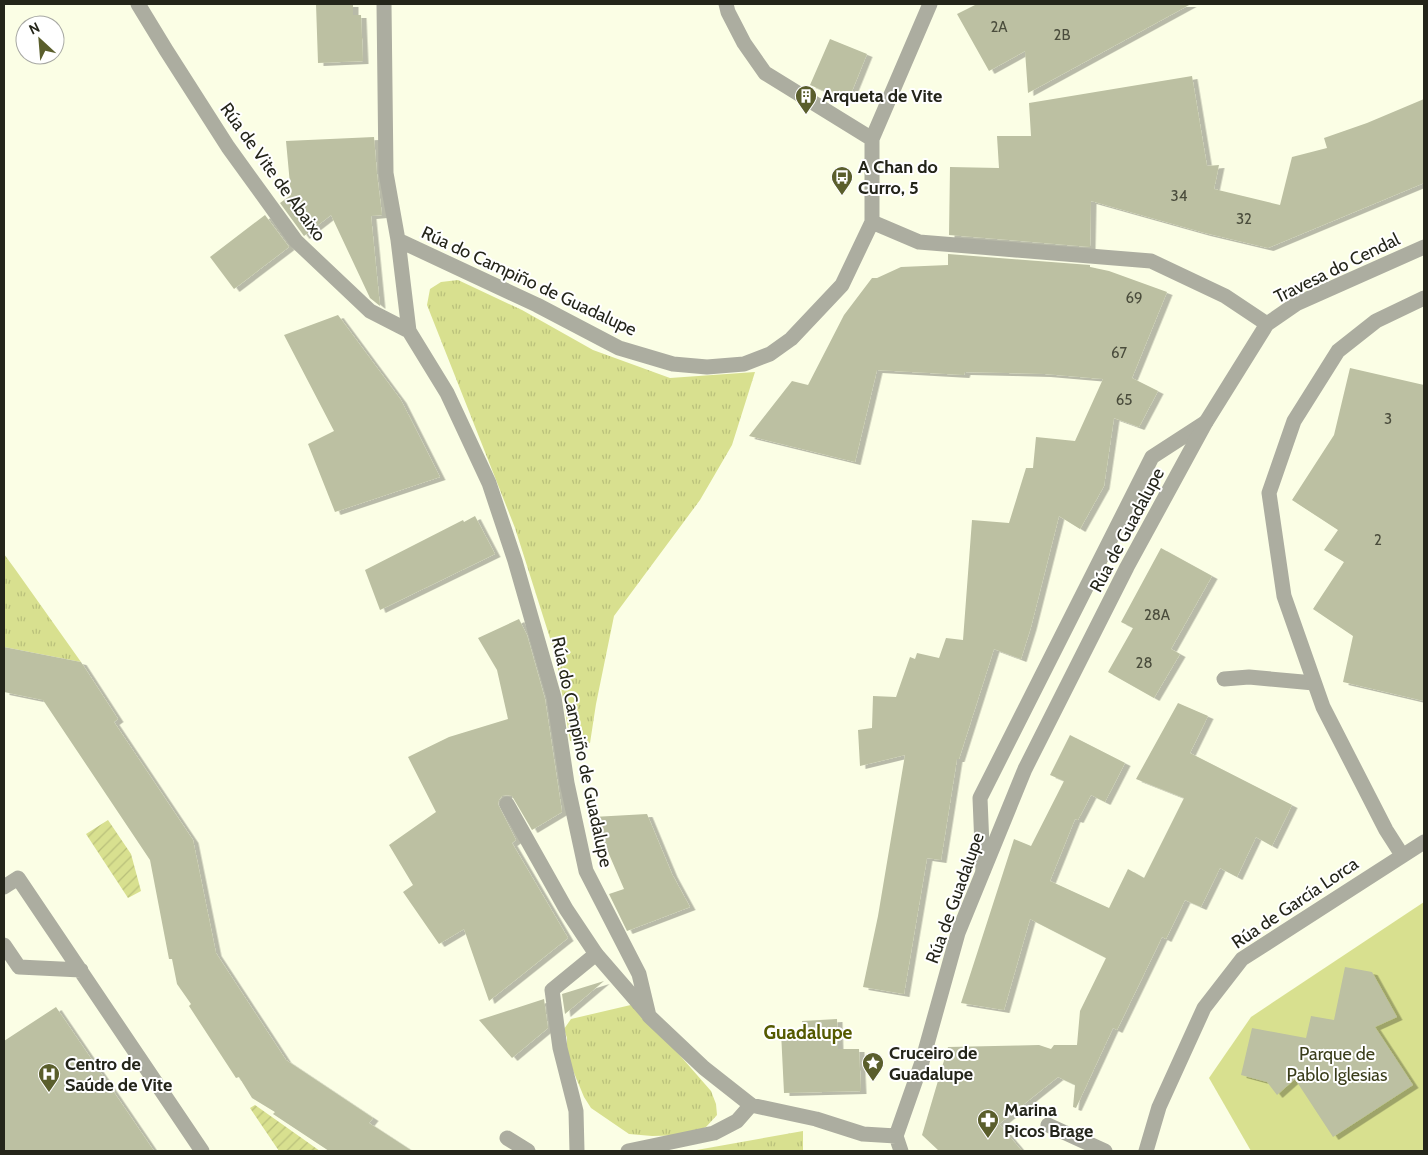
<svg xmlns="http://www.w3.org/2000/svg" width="1428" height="1155" font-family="Cabin,sans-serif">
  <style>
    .grass { fill: url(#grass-tufts) }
    .park { fill: #d8e08f }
    .garden { fill: url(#garden-furrows) }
    .building { fill: #bcc0a2; filter: url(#shadow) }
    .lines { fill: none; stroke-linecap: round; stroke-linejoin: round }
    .lane { stroke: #acada0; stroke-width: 15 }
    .street { stroke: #acada0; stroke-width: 15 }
    .labels { text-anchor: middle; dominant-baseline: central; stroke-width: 4; stroke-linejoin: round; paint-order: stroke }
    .number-label { font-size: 15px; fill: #4a4c3c }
    .poi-label { font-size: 18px; font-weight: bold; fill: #24251a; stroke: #fff; text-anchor: start }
    .street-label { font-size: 18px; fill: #24251a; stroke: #fff }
    .park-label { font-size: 18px; fill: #3a3d1a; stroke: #fff }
    .neighbourhood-label { font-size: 19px; font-weight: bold; fill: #555a00; stroke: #fff }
  </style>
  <defs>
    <pattern id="grass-tufts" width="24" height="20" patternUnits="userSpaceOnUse" patternTransform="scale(1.25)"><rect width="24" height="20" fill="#d8e08f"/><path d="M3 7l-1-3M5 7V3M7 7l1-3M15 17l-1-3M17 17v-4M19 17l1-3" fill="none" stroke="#b9c07b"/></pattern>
    <pattern id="garden-furrows" width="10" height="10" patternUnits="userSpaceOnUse" patternTransform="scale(1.25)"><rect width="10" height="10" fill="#d8e08f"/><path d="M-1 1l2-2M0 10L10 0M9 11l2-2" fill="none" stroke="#b9c07b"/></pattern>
    <filter id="shadow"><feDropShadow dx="5.5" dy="3" stdDeviation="0" flood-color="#0004"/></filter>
  </defs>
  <rect width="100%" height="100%" fill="#fbfee5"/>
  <!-- grass -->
  <path class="grass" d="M458,280L522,310L593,350L670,378L755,372L732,445L700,500L614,616L596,704L590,743L570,741L556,657L515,528L427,305L430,289L441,282Z
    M4,554L15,569L81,662L4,647Z
    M635,1004L711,1091L716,1104L717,1115L706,1127L688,1135L652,1136L629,1134L591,1108L584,1097L567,1056V1038L564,1029L571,1019Z
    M803,1131V1151H691Z"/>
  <!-- park -->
  <path class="park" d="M1424,902V1151H1251L1209,1078L1251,1017Z"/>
  <!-- garden -->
  <path class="garden" d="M108,820L131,854L141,891L128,898L86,834Z
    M255,1105L320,1151H279L250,1108Z"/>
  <!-- building -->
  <path class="building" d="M316,4H353V15H361L363,61L318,63Z
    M977,4H1191L1028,93L1025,51L989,71L957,14Z
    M830,39L867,54L848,101L810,85Z
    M1192,76L1207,166L1219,165L1214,189L1280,205L1292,157L1327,148L1324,138L1367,123L1424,99V183L1268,248L1205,233L1091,201L1090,247L949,235L950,167L999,168L997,136H1031L1029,103Z
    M374,137L377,174L382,215L371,216L380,306L370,298L331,215L304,236L280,203L291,195L286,141Z
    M265,215L289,247L234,289L210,257Z
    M948,254L1090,265V267L1109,271L1167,292L1132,378L1158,391L1139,427L1114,418L1104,486L1080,529L1059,516L1031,627L1021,659L994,649L959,759H957L941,860L927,858L904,994L863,987L878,916L905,755L860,766L858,730L872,728L873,696L896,697L910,657L915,659L917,653L939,658L946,638L963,640L972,520L1009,523L1026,468H1033L1036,437L1075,441L1103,379L1045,374L965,372L964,375L877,370L855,462L749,436L792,381L808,385L844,315L872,278H877L901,267L948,265Z
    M338,315L401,400L440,477L335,512L308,444L334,431L284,335Z
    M1350,368L1424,385V701L1343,682L1353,636L1313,609L1344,562L1324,550L1338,530L1292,500L1334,435Z
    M475,516L495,554L380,610L365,570L463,520L464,522Z
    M1161,548L1212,576L1171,649L1180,654L1154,698L1108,672L1133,628L1121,622Z
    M519,619L527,635L545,699L562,812L532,830L512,796L507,795L502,796L499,800L498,804L516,840L512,843L568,938L489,1001L464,929L439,944L403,892L413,885L389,845L436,812L408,757L449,737L508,719L497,670L478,638Z
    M4,647L81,662L118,719L114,722L193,840L216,953L286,1060L373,1118L369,1123L412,1151H329L273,1114L275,1112L252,1098L239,1077L236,1078L189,1006L191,1004L177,984L172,959H169L150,860L43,700L4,692Z
    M1178,703L1208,716L1190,753L1292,805L1272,846L1256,837L1237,877L1220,868L1201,907L1185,900L1166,939L1162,937L1117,1030L1113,1028L1076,1108L1073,1107L1075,1085L1058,1077L999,1124L1022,1151H939L922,1135L948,1047L1039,1045L1051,1049L1054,1045H1077L1080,1011L1106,958L1030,919L1004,1010L961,1003L1014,839L1031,846L1064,781L1050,775L1070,735L1125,763L1105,802L1091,795L1078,820L1075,819L1050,881L1109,908L1128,869L1144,878L1184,798L1136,779Z
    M647,814L672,874L690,907L627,931L609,894L624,889L593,817Z
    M1345,967L1372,972L1397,1017L1375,1027L1413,1085L1333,1137L1295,1079L1277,1095L1267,1082L1241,1075L1252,1028L1306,1038L1311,1016L1334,1020Z
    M604,981L565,1014L562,994Z
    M544,999L548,1028L512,1058L479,1020Z
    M56,1007L154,1151H4V1041Z
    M837,1019L838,1049H859L861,1091L784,1093L781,1032H804L802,1021Z"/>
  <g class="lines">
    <!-- lane -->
    <path class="lane" d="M1224,679L1249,677L1314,683
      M983,871L980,798L1152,457L1206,422
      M1048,1125L1105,1151
      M507,1138L528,1151
      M577,1151L576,1111L560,1048L552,990L596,954
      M628,1151L714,1133L737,1121L751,1105"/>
    <!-- street -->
    <path class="street" d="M138,4L166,50L228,147L296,241L370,311L409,331
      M384,4L386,173L398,240L409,331L447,393L489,483L515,561L554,697L567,783L586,871L639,974L649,1016L704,1068L751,1105L816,1119L863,1134L896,1136
      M726,4L728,12L744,43L765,73L872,139
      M872,222L919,242L1151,261L1225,296L1267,324
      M398,240L537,305L619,348L673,364L707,367L744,364L770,354L791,339L842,285L872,222V139L930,4
      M507,804L566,909L596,954L648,1014
      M1402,855L1386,830L1323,707L1284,596L1269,493L1294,421L1338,351L1376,321L1424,298
      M4,887L18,878L202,1151
      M4,945L19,967L81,970
      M901,1151L896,1136L922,1062L958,933L1025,769L1127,567L1206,422L1267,324L1296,304L1424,247
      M1146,1151L1159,1107L1204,1008L1242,959L1424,842"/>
  </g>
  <!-- icons -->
  <defs>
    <g id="building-pin" transform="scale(1.125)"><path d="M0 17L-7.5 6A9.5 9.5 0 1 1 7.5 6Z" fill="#5a5e2c" stroke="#fff"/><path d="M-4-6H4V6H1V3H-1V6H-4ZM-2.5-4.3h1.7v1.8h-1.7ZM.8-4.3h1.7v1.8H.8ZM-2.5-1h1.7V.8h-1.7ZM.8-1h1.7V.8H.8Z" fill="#fff"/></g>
    <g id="bus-pin" transform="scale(1.125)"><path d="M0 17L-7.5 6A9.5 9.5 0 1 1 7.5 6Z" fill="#5a5e2c" stroke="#fff"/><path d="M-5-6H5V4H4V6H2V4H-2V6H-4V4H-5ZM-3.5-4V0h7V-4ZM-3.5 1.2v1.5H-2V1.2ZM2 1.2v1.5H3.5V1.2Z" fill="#fff"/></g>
    <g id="sight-pin" transform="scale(1.125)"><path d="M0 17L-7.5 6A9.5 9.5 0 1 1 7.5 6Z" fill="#5a5e2c" stroke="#fff"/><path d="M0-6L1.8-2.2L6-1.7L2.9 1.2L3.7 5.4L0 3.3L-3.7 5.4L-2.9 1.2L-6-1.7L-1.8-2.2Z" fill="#fff"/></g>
    <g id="hospital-pin" transform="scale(1.125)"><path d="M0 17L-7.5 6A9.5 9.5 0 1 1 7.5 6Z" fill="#5a5e2c" stroke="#fff"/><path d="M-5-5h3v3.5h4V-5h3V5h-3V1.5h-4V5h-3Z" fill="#fff"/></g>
    <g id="pharmacy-pin" transform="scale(1.125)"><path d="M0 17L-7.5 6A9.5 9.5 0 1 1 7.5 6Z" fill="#5a5e2c" stroke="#fff"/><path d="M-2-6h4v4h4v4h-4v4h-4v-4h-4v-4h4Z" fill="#fff"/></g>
  </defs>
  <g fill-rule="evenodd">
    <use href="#building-pin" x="806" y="96"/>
    <use href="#bus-pin" x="842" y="177"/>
    <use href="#sight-pin" x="873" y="1063"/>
    <use href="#hospital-pin" x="49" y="1074"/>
    <use href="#pharmacy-pin" x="988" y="1120"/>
  </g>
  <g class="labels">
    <!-- number labels -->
    <g class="number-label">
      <text x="999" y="27">2A</text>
      <text x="1062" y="35">2B</text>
      <text x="1179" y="196">34</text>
      <text x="1244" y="219">32</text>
      <text x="1134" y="298">69</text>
      <text x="1119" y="353">67</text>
      <text x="1124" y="400">65</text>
      <text x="1388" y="419">3</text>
      <text x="1378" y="540">2</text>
      <text x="1157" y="615">28A</text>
      <text x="1144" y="663">28</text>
    </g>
    <!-- poi labels -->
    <g class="poi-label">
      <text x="822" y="96">Arqueta de Vite</text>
      <text x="858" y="167">A Chan do<tspan x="858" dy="21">Curro, 5</tspan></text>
      <text x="889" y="1053">Cruceiro de<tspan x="889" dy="21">Guadalupe</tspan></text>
      <text x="65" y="1064">Centro de<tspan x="65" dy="21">Saúde de Vite</tspan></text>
      <text x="1004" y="1110">Marina<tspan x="1004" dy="21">Picos Brage</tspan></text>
    </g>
    <!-- street labels -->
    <g class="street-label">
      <text transform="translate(273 172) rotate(54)">Rúa de Vite de Abaixo</text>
      <text transform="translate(1337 268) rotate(-26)">Travesa do Cendal</text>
      <text transform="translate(529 281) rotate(25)">Rúa do Campiño de Guadalupe</text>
      <text transform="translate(1127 530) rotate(-62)">Rúa de Guadalupe</text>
      <text transform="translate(582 752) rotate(78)">Rúa do Campiño de Guadalupe</text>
      <text transform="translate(955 898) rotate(-70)">Rúa de Guadalupe</text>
      <text transform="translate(1295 903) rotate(-34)">Rúa de García Lorca</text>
    </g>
    <!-- park labels -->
    <g class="park-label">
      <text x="1337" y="1054">Parque de<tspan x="1337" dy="21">Pablo Iglesias</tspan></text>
    </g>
    <!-- neighbourhood labels -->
    <g class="neighbourhood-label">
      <text x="808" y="1032">Guadalupe</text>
    </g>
  </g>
  <!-- border -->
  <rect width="1428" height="1155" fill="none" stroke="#24251a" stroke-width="10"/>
  <!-- north arrow -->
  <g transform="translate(40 40) rotate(334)"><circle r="24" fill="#ffffff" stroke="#a7a8a3"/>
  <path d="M0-4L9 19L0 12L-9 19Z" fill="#5a5e2c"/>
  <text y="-8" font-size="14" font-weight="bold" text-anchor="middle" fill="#24251a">N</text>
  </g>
</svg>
